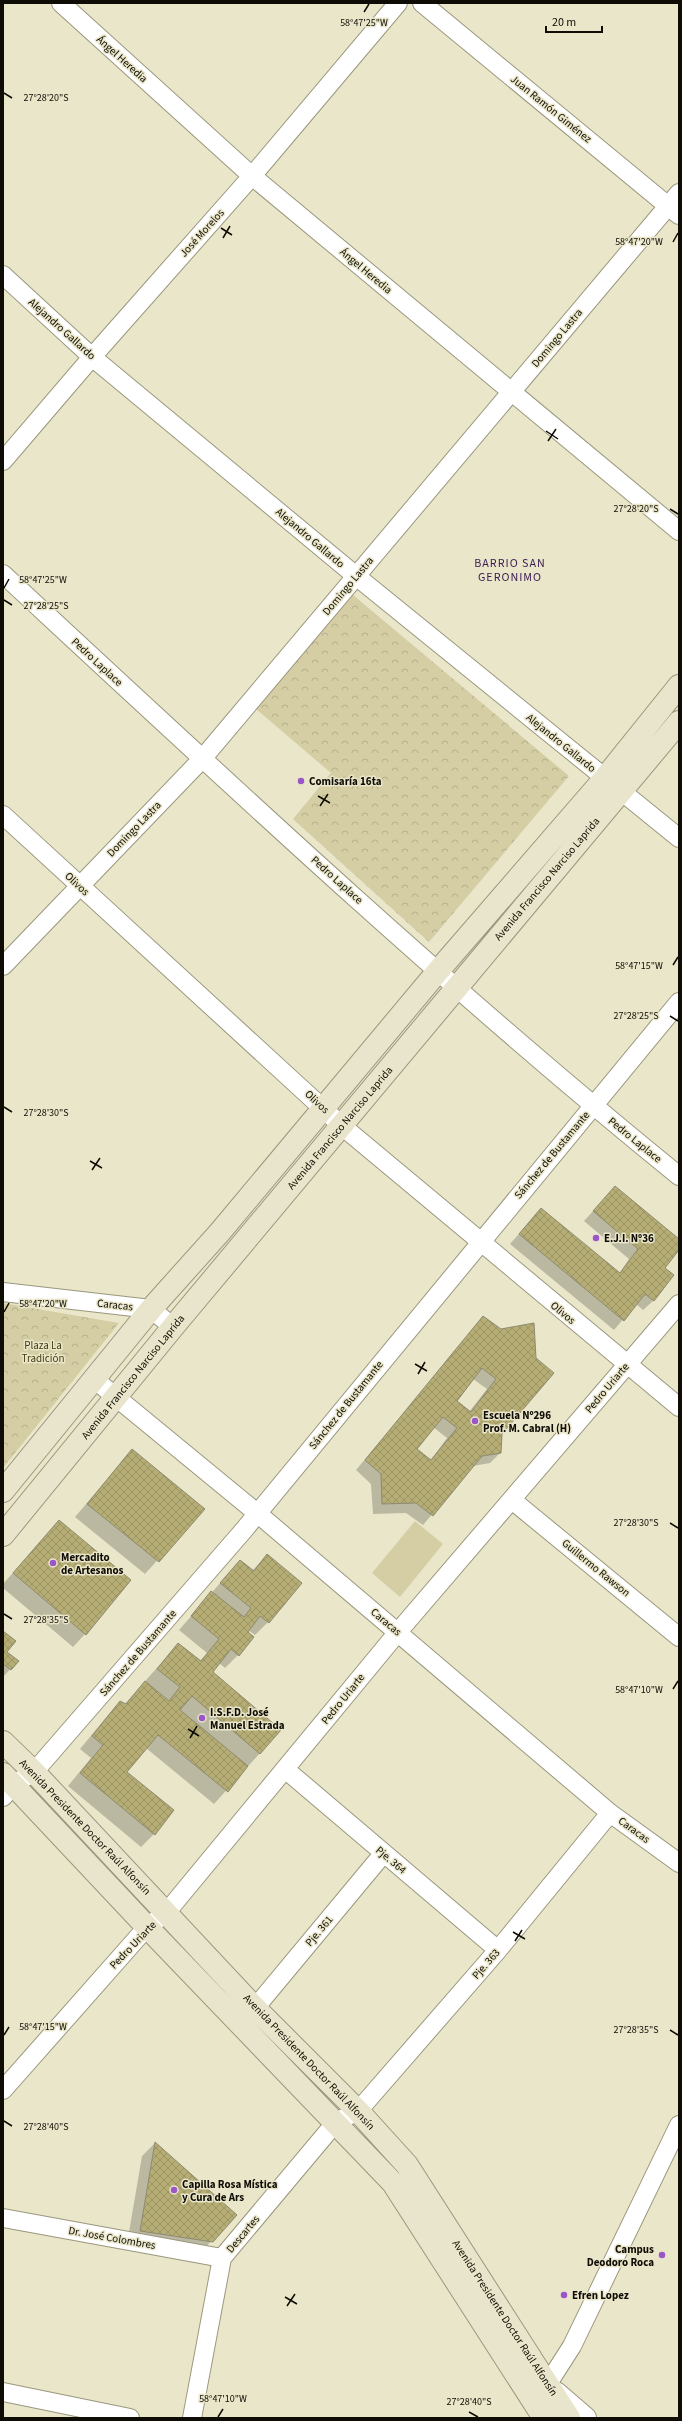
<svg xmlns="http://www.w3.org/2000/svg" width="682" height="2421" font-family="'Source Sans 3',sans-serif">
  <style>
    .grass { fill: #d5cea4 }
    .park { fill: url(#park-crowns) }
    .shadow { fill: #0003; fill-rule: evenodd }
    .building { fill: url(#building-cross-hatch); stroke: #8e8a71; fill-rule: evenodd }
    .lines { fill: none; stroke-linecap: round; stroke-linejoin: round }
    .minor-casing { stroke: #9b977d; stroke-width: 20 }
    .tertiary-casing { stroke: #9b977d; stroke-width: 24 }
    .secondary-casing { stroke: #9b977d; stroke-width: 24 }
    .minor { stroke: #fff; stroke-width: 18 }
    .tertiary { stroke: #fff; stroke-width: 22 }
    .secondary { stroke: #e9e5cd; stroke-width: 22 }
    .ticks { fill: none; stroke: #0e0c04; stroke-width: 1.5 }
    .poi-dot { fill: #9a55c9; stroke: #eae6ca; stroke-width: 1.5 }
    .labels { text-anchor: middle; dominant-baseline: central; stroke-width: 3; stroke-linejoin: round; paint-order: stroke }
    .street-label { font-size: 11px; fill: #0e0c04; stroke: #eae6ca }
    .poi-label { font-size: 11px; font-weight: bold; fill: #0e0c04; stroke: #eae6ca; text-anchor: start }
    .park-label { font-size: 11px; fill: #433c0f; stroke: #eae6ca }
    .neighbourhood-label { font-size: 12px; letter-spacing: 1px; fill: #3c1b52; stroke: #eae6ca }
    .ticks-label { font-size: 10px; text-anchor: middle; fill: #0e0c04; stroke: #eae6ca; stroke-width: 3; stroke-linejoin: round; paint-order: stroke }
  </style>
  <defs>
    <pattern id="park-crowns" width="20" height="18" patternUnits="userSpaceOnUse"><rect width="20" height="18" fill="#d5cea4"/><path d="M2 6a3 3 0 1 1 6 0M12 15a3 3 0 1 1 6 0" fill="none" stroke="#b6b08c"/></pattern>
    <pattern id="building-cross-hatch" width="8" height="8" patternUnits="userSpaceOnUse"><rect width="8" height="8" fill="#b6ad75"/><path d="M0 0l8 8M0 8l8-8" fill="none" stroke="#9b9464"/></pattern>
  </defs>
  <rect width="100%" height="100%" fill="#eae6ca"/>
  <!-- grass -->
  <path class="grass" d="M415,1521L443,1544L400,1597L372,1573Z"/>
  <!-- park -->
  <path class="park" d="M353,595L569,776L429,942L293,819L331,773L256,709Z
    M3,1303L119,1323L3,1468Z"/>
  <!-- shadow -->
  <path class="shadow" d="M615,1187L679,1241V1249L663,1268L673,1276L653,1301L643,1310L636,1304L614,1330L510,1244L541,1209L619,1274L629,1259L584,1221Z
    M483,1318L535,1359L501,1434L500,1453L490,1463L473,1466L423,1525L406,1513L373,1514L371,1484L356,1470ZM473,1379L487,1389L469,1412L455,1401ZM433,1427L447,1438L430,1461L416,1450Z
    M132,1450L203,1509L145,1574L75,1517Z
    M59,1521L85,1634L73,1647L3,1588V1584Z
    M267,1555L268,1622L255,1635L248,1630L246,1632L252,1637L238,1655L225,1668L219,1663L212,1672L260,1753L214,1804L146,1748L126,1772L154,1834L141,1847L68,1786L91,1758L80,1749L108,1715L120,1702L124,1705L178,1644L200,1661L207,1653L179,1630L228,1574L252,1571Z
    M3,1632L6,1652L18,1661L3,1677Z
    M155,2143L236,2215L199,2254L127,2244L142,2156Z"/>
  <!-- building -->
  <path class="building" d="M615,1186L679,1239V1250L665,1268L674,1275L654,1301L645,1294L624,1321L519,1234L541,1208L620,1273L638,1249L593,1211Z
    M483,1316L501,1329L534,1323L536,1358L554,1373L502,1434L501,1453L482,1456L433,1516L416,1503L382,1504L381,1474L365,1460ZM482,1368L496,1379L471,1412L457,1401ZM443,1417L457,1428L431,1460L417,1449Z
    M132,1449L205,1509L159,1562L87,1504Z
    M59,1520L131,1580L86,1635L13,1573Z
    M267,1554L302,1583L269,1623L260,1616L248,1632L254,1637L239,1656L231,1649L213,1672L281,1730L260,1754L192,1696L180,1710L248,1766L228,1792L158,1735L127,1772L174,1810L155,1835L80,1773L103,1745L92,1736L120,1701L126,1704L145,1681L169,1701L180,1687L157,1669L178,1643L201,1661L219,1639L191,1616L211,1591L244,1617L251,1608L220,1583L240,1560L254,1571Z
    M3,1631L16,1641L7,1652L19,1661L11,1670L3,1664Z
    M155,2142L237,2215L213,2242L140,2231Z"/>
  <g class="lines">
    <!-- minor casing -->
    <g class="minor-casing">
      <path id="minor" d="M61,3L252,176L679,531
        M422,3L679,215
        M3,275L92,357L356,576L679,838
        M3,461L92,357L252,176L398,3
        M3,574C224,779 445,986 679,1176
        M3,815L342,1126L679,1407
        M3,966L202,759L679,193
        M3,1292L151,1309L173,1327
        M94,1379L257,1513L610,1813L679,1863
        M512,1500L679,1637
        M285,1769L498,1950
        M3,1797L14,1784L34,1772L243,1531L679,1002
        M255,2008L383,1854
        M3,2090L147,1927L166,1913L398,1632L679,1304
        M3,2218L222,2258
        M547,2385L572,2346L679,2125
        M3,2392L130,2418
        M192,2418L222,2258L336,2122L358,2111L498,1950L610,1813"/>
    </g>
    <!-- tertiary casing -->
    <g class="tertiary-casing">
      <path id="tertiary" d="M556,2393L585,2418"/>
    </g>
    <!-- secondary casing -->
    <g class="secondary-casing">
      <path id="secondary" d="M3,1491L151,1309L220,1232L438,971L605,778L679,686
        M3,1535L173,1327L679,722
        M3,1742L34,1772L255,2008L358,2111L407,2165L569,2418
        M3,1774L147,1927L393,2183L544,2418"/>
    </g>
    <!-- minor -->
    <use href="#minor" class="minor"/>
    <!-- tertiary -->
    <use href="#tertiary" class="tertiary"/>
    <!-- secondary -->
    <use href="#secondary" class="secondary"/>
  </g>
  <!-- ticks -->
  <path class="ticks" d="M364,12L369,4M4,93L12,98M221,228L232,235M223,238L230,226M673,242L678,233M546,431L558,439M548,441L556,429M670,509L678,514M4,588L9,579M4,600L12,605M318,796L330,803M320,806L328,794M673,965L678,957M670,1016L678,1021M4,1107L12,1112M90,1161L102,1168M92,1170L100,1158M4,1312L9,1303M415,1364L427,1371M418,1374L425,1362M670,1523L678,1528M4,1614L12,1619M673,1689L678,1681M188,1729L199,1736M190,1738L197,1726M513,1932L525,1939M515,1941L522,1930M670,2030L678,2035M4,2035L9,2027M4,2121L12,2126M285,2297L297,2304M287,2306L295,2294M469,2412L478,2417M218,2417L223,2409"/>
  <!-- markers -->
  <g class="poi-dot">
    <circle cx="301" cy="781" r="4"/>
    <circle cx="596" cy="1238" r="4"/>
    <circle cx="475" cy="1421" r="4"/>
    <circle cx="53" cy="1563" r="4"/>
    <circle cx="202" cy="1718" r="4"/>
    <circle cx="174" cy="2190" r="4"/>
    <circle cx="662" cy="2255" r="4"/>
    <circle cx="564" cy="2295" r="4"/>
  </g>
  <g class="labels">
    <!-- street labels -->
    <g class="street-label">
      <text transform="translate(122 59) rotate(42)">Ángel Heredia</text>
      <text transform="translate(551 109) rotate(39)">Juan Ramón Giménez</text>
      <text transform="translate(202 233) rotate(-48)">José Morelos</text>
      <text transform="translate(366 271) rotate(40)">Ángel Heredia</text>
      <text transform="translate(62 329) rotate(42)">Alejandro Gallardo</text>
      <text transform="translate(557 338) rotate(-50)">Domingo Lastra</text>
      <text transform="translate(310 538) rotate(40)">Alejandro Gallardo</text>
      <text transform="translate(348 586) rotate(-50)">Domingo Lastra</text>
      <text transform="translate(97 662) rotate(43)">Pedro Laplace</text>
      <text transform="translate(561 743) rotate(39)">Alejandro Gallardo</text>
      <text transform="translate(134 829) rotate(-46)">Domingo Lastra</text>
      <text transform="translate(547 879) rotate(-50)">Avenida Francisco Narciso Laprida</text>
      <text transform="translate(337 880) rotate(42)">Pedro Laplace</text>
      <text transform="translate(77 884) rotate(43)">Olivos</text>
      <text transform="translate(317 1102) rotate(43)">Olivos</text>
      <text transform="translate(340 1128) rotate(-50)">Avenida Francisco Narciso Laprida</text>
      <text transform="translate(635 1140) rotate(39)">Pedro Laplace</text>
      <text transform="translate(552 1155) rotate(-50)">Sánchez de Bustamante</text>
      <text transform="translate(115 1305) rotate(6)">Caracas</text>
      <text transform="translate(563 1313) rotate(40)">Olivos</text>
      <text transform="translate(133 1377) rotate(-51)">Avenida Francisco Narciso Laprida</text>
      <text transform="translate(607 1388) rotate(-50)">Pedro Uriarte</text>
      <text transform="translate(346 1405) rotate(-51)">Sánchez de Bustamante</text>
      <text transform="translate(596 1568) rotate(39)">Guillermo Rawson</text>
      <text transform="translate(386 1622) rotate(40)">Caracas</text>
      <text transform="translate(138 1653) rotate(-49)">Sánchez de Bustamante</text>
      <text transform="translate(343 1699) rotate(-51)">Pedro Uriarte</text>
      <text transform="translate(85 1827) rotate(46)">Avenida Presidente Doctor Raúl Alfonsín</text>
      <text transform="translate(634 1830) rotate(36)">Caracas</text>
      <text transform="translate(391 1860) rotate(40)">Pje. 364</text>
      <text transform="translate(319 1931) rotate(-50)">Pje. 361</text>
      <text transform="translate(133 1945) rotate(-46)">Pedro Uriarte</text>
      <text transform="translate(486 1964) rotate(-49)">Pje. 363</text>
      <text transform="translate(309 2062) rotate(46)">Avenida Presidente Doctor Raúl Alfonsín</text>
      <text transform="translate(243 2234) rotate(-50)">Descartes</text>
      <text transform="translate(112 2238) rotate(10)">Dr. José Colombres</text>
      <text transform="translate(505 2318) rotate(57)">Avenida Presidente Doctor Raúl Alfonsín</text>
    </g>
    <!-- poi labels -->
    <g class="poi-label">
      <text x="309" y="781">Comisaría 16ta</text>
      <text x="604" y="1238">E.J.I. Nº36</text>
      <text x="483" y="1415">Escuela Nº296<tspan x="483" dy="13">Prof. M. Cabral (H)</tspan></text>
      <text x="61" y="1557">Mercadito<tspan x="61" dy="13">de Artesanos</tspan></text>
      <text x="210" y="1712">I.S.F.D. José<tspan x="210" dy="13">Manuel Estrada</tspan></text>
      <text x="182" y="2184">Capilla Rosa Mística<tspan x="182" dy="13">y Cura de Ars</tspan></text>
      <text x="654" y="2249" text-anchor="end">Campus<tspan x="654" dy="13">Deodoro Roca</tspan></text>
      <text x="572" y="2295">Efren Lopez</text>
    </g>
    <!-- park labels -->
    <g class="park-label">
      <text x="43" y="1345">Plaza La<tspan x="43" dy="13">Tradición</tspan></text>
    </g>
    <!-- neighbourhood labels -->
    <g class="neighbourhood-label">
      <text x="510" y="563">BARRIO SAN<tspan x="510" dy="14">GERONIMO</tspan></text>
    </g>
  </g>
  <g class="ticks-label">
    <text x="364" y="26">58°47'25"W</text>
    <text x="46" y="101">27°28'20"S</text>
    <text x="639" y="245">58°47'20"W</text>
    <text x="636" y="512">27°28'20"S</text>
    <text x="43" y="583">58°47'25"W</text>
    <text x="46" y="609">27°28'25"S</text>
    <text x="639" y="969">58°47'15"W</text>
    <text x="636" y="1019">27°28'25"S</text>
    <text x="46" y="1116">27°28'30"S</text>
    <text x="43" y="1307">58°47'20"W</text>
    <text x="636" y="1526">27°28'30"S</text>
    <text x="46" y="1623">27°28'35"S</text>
    <text x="639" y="1693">58°47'10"W</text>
    <text x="43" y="2030">58°47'15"W</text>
    <text x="636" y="2033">27°28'35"S</text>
    <text x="46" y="2130">27°28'40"S</text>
    <text x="223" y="2402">58°47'10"W</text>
    <text x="469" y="2405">27°28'40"S</text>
  </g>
  <!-- border -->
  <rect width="682" height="2421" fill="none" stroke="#0e0c04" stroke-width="8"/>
  <!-- scale -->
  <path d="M546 26v6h56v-6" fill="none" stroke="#0e0c04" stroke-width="2"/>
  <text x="552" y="26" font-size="12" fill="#0e0c04" stroke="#eae6ca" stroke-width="3" paint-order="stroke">20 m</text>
</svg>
